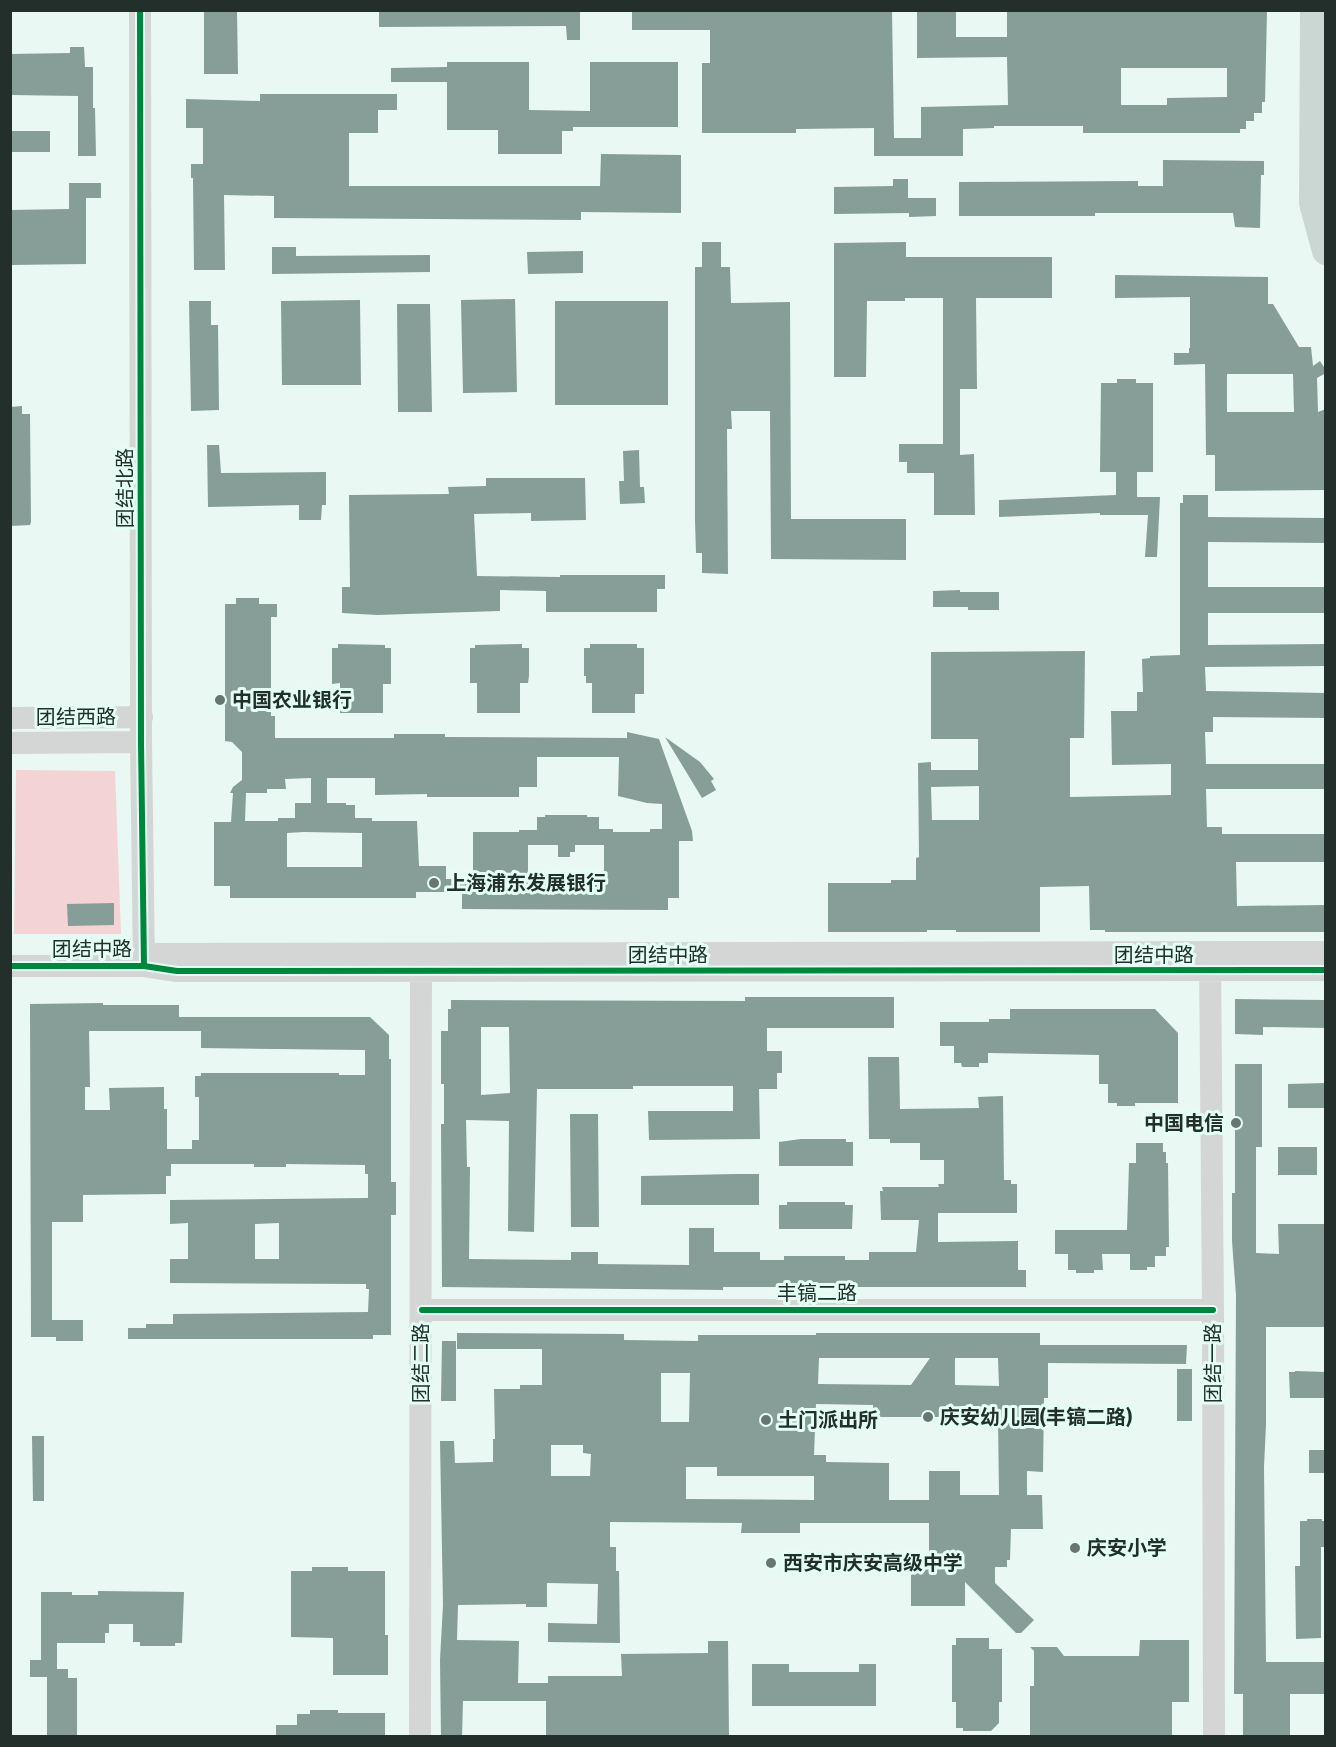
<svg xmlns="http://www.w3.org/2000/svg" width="1336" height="1747" font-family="'Fira Sans Condensed','Noto Sans SC',sans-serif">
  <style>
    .green { fill: #f3d3d3 }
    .building { fill: #879d97; fill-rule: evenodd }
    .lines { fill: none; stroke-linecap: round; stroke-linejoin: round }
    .minor { stroke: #d3d6d5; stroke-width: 22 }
    .major { stroke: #cbd7d3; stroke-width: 28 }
    .cycleway-casing { stroke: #e3fef4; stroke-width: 10 }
    .cycleway { stroke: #00873e; stroke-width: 6 }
    .poi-dot { fill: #687570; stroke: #e3fef4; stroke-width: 2 }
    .labels { text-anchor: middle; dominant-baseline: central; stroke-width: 6; stroke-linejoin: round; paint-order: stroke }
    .street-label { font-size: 20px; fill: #222f2a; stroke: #e3fef4 }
    .poi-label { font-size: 20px; font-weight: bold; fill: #222f2a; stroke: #e3fef4; text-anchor: start }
  </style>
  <rect width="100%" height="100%" fill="#e9f8f3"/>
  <!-- green -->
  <path class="green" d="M16,770L115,771L121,934H14Z"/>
  <!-- building -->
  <path class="building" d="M204,10H237L238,74H204Z
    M379,10H580V40H567L566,26L379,27Z
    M632,10H892L894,138H921V107L1008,105L1007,57L917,58V10H956V37H1007V10H1267L1265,102H1262V113H1254V121H1246V129H1240V133H1083V126H994V128L963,129V156H874V128L796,129V133H702V63H710V30H632ZM1121,68H1227V97L1167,98V105H1121Z
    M70,47H84L85,67H93V108H95L96,156H78V96L10,95V54L70,53Z
    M447,62H529V110L590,111V62H678V127H573V131H562V154H498V130H447V82H391V68L447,67Z
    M260,94H397V110H378V133H349V186H600L601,154L681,155V213L581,212V220L274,218V196L224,195L225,270H194L193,178H191V164H203V128H186V99L260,101Z
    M10,131H50V152H10Z
    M1163,160L1264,161V175H1261L1260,228L1235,227L1233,213H1095V216H959V182L1138,181V186H1163Z
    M893,179H908V198H936V216L909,217V213L834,214V187L893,186Z
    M69,183H101V198H86V264L10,265V210L69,209Z
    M702,242H721V267H730L731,303L790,302L791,519H906V560L771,559L770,411H731L732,429H727L728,574L702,573V553H696L695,521V267H702Z
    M906,242V257H1052V298H976L977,389H960V455L974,454L975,515H934V473H907V462H899V444H943V298H905V301H867L866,377H834V243Z
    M272,247H296V256L430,255V272L272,274Z
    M583,251V273L528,274L527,252Z
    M1115,275L1268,277V304H1273L1299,347H1311L1313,366L1320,361L1326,370V373L1317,378L1318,412L1326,409V490L1215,491V455H1206L1205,364L1174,365V353H1189V348H1190V297L1115,298ZM1227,374H1293L1294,412H1227Z
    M515,299L517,392L463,393L461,300Z
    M360,300L361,385H282L281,301Z
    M189,301H211V325H218L219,410L191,411Z
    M555,301H668V405H555Z
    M397,304H430L432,412H398Z
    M1117,379H1136V383H1153V472H1137V497H1160L1157,557H1145L1148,515H1100V513L999,517V500L1116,495V472H1100L1101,383H1117Z
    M22,406V414H30L31,522L30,525L10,526V407Z
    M207,445H219L221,473L326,472V505H322L321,520H299V505L208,507Z
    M639,450L640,487H644L645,503L620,504L619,481H624L623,451Z
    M486,478H585L586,520L531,521V513L474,514L477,576L560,577V575H665V589H657V612H546V591L500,590V611L377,615L342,613V587H350L349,495L449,494L448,487L486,486Z
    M1183,495H1208V517L1326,518V543L1208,542V587H1326V613H1208V645L1326,644V666L1205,667L1206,691L1326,693V718L1213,717V732H1205L1206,764H1326V789H1206L1207,827H1222V834H1326V862H1236L1237,906L1326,905V932H1105V930H1090L1089,886L1040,887V932H956V930H927V932H828V883H891V880H916V858L919,857L918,763L931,762V770H978V739H931V652L1085,651L1084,738H1070V797L1171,795V764L1112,765L1111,711H1137V692H1143L1142,659L1150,658V656L1180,655V503H1183ZM979,786V820H932L931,787Z
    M960,590V592H999V610H968V607H933V591Z
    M236,598H259V604H277V617H271V716H275V738H394V734H445V737L627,738V732L659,739L692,831L693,841H679V898H668V910L462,909V892H416V898H230V886H214V822H231L233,793H230L233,787L242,780V752L232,742L225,741V604H236ZM537,757H619L618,796L647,803L662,804V829H650V832H613V829H599V817H587V815H545V817H537V830H519V832H473V879H446V866H419L417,821H372V818H355V805H346V803H327V778H375V795L427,794V797H519V787H537ZM311,778V803H295V818H278V821H245L246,793H267V789H286L285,779ZM304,832L362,833V867H287V833ZM528,845H558V857H570V852H575V845H604V880L528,879Z
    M338,644L385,645V648H391V684H383V713H340V683L332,684V648H338Z
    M522,644V648H529V676L528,683H520V713H477V683H470V648H475V645Z
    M590,644H637V648H644V694H635V713H592V683H586V676H584V648H590Z
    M665,737L700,762L714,779L711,781L716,790L702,798Z
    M114,903V925L68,926L67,904Z
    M745,997H894V1028H767V1051H782V1073H777V1089H759L760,1139L649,1140L648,1111H733V1086H633V1089H537L534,1232L508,1231L509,1121L466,1120L467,1167H470L469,1259L571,1260V1252H598V1264L689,1265V1228H714V1252H760V1260H784V1256H845V1260H869V1252H916L919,1220H881L880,1191H883L882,1187H939L938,1184H944V1160H920V1143H890V1139H869L868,1057H899L900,1109L979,1108L978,1097L1003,1096L1004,1180H1011V1184H1017V1213H938V1242L1018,1241V1270H1026V1287H723V1290L442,1287L441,1124H444V1084H441V1031H448V1009H451V1000L745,1001ZM481,1027H509L510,1093L481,1095Z
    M1235,999L1326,1000V1028L1263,1027V1035L1235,1034Z
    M103,1003V1005H179V1017H370L389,1035V1059H391V1182H396V1215H391V1335H373V1339H128V1328H146V1324H173V1314L368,1312L369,1289H366V1284L170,1283V1259H188V1223L170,1224V1200L368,1198V1174H365V1165L286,1164V1167H254V1164H171V1176H166V1194L83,1195V1222H52V1320H83V1341H56V1337H31L30,1004ZM89,1031H201V1048L365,1050V1075H339V1073H201V1076H195V1097H199V1140H192V1149H167V1109H164V1087L109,1088L110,1110H85V1087H90ZM279,1223V1259H255V1224Z
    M1010,1009H1155L1178,1033V1103H1135V1106H1117V1103H1108V1084H1099V1055L988,1053V1063H979V1067H962L961,1063H954V1046H940V1022H989V1019H1010Z
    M1235,1064H1262V1147H1256V1253L1279,1254L1278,1224H1326V1327H1266V1424L1264,1467L1266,1662H1326V1694H1290V1737H1243V1694H1234L1236,1295L1232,1241V1193H1235Z
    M1326,1083V1108H1288V1084Z
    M570,1114H598L599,1227H571Z
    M801,1139H846V1142H853V1166H779V1142Z
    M1136,1143H1163V1152H1166V1163H1168L1169,1247H1166V1256H1155V1267H1147V1270H1130V1254H1102L1103,1270H1094V1273H1076V1270H1068V1254H1055V1230H1127L1129,1163H1136Z
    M1278,1147H1317V1175H1278Z
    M736,1174H759V1205H641V1176Z
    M787,1202H845V1205H853L852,1229H779V1205H787Z
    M457,1333L624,1334V1340L698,1341V1335H816V1333H1040V1345H1187L1186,1364L1048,1363V1398H1044L1043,1472L1027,1471V1495H1042L1043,1529H1011L1010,1560H1007V1567H995V1583L1034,1620L1021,1633H1016L965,1582V1606H911V1559L929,1558V1523H800V1533H741L742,1523L610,1522V1547H616V1571H619L620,1643L548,1642V1623L597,1624L598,1584L547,1583V1607H526V1604L458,1605L457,1640L519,1641L518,1683H548V1676H622L621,1654L708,1653V1641H728L729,1737H546V1701H463L462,1737H441L440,1660L443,1605L440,1441H454L455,1463L493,1462V1439H495L494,1389H520V1385H542V1349H457ZM819,1358H930L911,1385L818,1384ZM955,1358H998L999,1386L955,1385ZM661,1373H690L689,1422H661ZM816,1404L873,1405V1417H998L999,1495H960V1471H929V1500H889V1463L826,1462V1455H814ZM551,1445H583V1453L591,1454L590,1476H551ZM686,1467H717V1476H814V1500L686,1499Z
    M442,1341H456V1401H441Z
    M1177,1369H1192V1421H1177Z
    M1295,1371L1326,1372V1398H1290L1289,1372H1295Z
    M32,1436H44V1501H33Z
    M1309,1450H1326V1473H1309Z
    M1307,1519H1322V1521H1326V1547H1321V1638L1296,1639L1295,1566H1300V1521H1307Z
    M312,1567H348V1571H385V1635H388V1675H333V1638L291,1637V1571H312Z
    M98,1591L184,1592L182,1643H175V1646H140V1642H133V1624H109V1633H105V1643H57V1669H68V1678H77V1737H47V1677H30V1660H41V1592H72V1595H98Z
    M956,1638H989V1649H1002V1702H999V1723L991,1731H963V1728H956V1702H952V1645H956Z
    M1140,1640H1189V1702H1172V1737H1030V1686H1034V1651L1030,1647H1057L1064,1656H1139Z
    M752,1664H789V1672H859V1664H876V1706H752Z
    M310,1710H338V1713H385V1737H276V1725H297V1714H310Z"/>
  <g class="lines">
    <!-- minor -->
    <path class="minor" d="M140,10L141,742L144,966
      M10,718L142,717
      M10,743L141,742
      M142,954L1326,952
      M1210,957L1213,1310L1214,1736
      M10,966H144L177,971L1326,970
      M422,1310H1213
      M420,1736L421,955"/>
    <!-- major -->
    <path class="major" d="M1314,10L1313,203L1326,251"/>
    <!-- cycleway casing -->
    <g class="cycleway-casing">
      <path id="cycleway" d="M140,10L141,742L144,966
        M10,966H144L177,971L1326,970
        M422,1310H1213"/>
    </g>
    <!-- cycleway -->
    <use href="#cycleway" class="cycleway"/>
  </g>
  <!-- markers -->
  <g class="poi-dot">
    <circle cx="220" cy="700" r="6"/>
    <circle cx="434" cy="883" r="6"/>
    <circle cx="1236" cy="1123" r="6"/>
    <circle cx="928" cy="1417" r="6"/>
    <circle cx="766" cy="1420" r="6"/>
    <circle cx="1075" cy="1548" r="6"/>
    <circle cx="771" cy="1563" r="6"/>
  </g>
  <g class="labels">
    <!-- street labels -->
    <g class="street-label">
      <text transform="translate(125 488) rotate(-90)">团结北路</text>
      <text x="76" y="717">团结西路</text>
      <text x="92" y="949">团结中路</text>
      <text x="668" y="955">团结中路</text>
      <text x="1154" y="955">团结中路</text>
      <text x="817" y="1293">丰镐二路</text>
      <text transform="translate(421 1363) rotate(-90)">团结二路</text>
      <text transform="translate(1213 1363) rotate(-90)">团结一路</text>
    </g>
    <!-- poi labels -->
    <g class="poi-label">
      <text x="232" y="700">中国农业银行</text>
      <text x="446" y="883">上海浦东发展银行</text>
      <text x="1224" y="1123" text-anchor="end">中国电信</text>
      <text x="940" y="1417">庆安幼儿园(丰镐二路)</text>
      <text x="778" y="1420">土门派出所</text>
      <text x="1087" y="1548">庆安小学</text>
      <text x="783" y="1563">西安市庆安高级中学</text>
    </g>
  </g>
  <!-- border -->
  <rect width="1336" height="1747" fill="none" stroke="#222f2a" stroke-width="24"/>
</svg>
